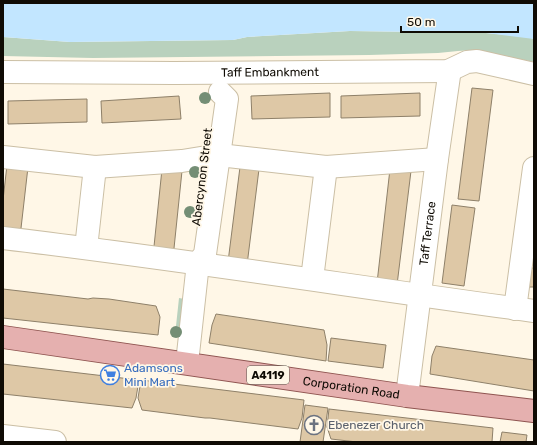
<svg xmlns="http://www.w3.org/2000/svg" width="537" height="445" font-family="Rubik,sans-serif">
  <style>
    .green { fill: #b9d1bd }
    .water { fill: #c2e6ff }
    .building { fill: #dec8a6; stroke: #8e8069 }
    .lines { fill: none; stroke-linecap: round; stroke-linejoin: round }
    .minor-casing { stroke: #cbbfa5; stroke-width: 24 }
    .major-casing { stroke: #8f5450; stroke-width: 24 }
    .minor { stroke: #fff; stroke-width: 22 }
    .major { stroke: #e5b0af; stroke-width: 22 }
    .tree { fill: #748e75 }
    .labels { text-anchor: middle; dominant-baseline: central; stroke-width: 3.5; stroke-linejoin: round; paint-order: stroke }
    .shield { fill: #fff7e7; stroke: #575248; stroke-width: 1 }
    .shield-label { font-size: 11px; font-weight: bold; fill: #0f0b04 }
    .street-label { font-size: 12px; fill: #0f0b04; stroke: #fff7e7 }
    .shop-label { font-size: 12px; fill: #366cbe; stroke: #fff7e7; text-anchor: start }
    .worship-label { font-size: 12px; fill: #5b616d; stroke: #fff7e7; text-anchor: start }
  </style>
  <rect width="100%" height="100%" fill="#fff7e7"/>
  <!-- green -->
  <path class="green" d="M350,31L486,33L528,37L534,39V62L474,50L458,51L438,53L369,55L93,58L3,56V37L70,42L233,40L247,37Z
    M179,298L190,300L187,328L176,326Z"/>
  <!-- water -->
  <path class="water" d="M3,3H534V39L486,33L350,31L247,37L233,40L70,42L3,37Z"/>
  <!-- building -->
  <path class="building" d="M472,88L493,90L479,201L458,199Z
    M330,93V117L252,119L251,96Z
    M420,93V116L341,118V96Z
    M179,96L181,119L102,123L101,101Z
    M87,99V122L8,124V101Z
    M7,165L28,167L20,237L3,235V200Z
    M240,167L259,169L247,265L228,262Z
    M162,169L182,171L173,258L153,256Z
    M390,169L411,171L397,285L377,283Z
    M452,205L475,208L464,286L442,283Z
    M531,268H534V287H528Z
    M3,289L88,299L93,298L109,299L156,306L160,317L158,335L3,318Z
    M216,314L324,330L327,345L326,361L209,343L212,325Z
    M331,338L386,345L383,368L328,361Z
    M436,346L534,360V391L430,374L432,356Z
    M3,364L139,380L136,398L132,408L3,394Z
    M141,380L304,400L302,418L298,429L210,418H205L142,410L138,398Z
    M305,405L328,408L323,442H300Z
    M329,409L493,428L492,442H357L331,439L327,427Z
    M502,432L527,435L526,442H500Z"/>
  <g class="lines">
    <!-- minor casing -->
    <g class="minor-casing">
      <g id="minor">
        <path id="s1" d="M3,72L174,73L448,71L467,62L477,61L534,74"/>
        <path d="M3,157L95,167L182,161L219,155L326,167L437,159"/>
        <path d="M3,238C180,259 357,287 534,311"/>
        <path d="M86,248L95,167"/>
        <path d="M312,279L326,167"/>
        <path d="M515,309L534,168"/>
        <path d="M187,363L198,263L205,254L227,99L220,92"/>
        <path id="s2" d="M407,396L437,159L449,76L448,71"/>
        <path d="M3,436L55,442"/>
      </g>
    </g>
    <!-- major casing -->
    <g class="major-casing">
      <g id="major">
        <path id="s3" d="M3,337L407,396L534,411"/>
      </g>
    </g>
    <!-- minor -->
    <use href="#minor" class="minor"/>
    <!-- major -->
    <use href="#major" class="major"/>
  </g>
  <!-- trees -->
  <g class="tree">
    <circle cx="205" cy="98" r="6"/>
    <circle cx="195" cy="172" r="6"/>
    <circle cx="190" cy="212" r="6"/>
    <circle cx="176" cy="332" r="6"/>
  </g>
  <!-- icons -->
  <defs>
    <g id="supermarket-ring" transform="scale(1)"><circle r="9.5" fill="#fff7e7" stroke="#3f7fe0" stroke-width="1.5"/><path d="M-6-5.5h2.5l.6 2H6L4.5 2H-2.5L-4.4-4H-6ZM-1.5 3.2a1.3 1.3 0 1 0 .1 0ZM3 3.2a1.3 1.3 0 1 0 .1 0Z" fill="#3f7fe0"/></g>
    <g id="church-ring" transform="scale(1)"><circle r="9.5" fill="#fff7e7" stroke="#6b7280" stroke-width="1.5"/><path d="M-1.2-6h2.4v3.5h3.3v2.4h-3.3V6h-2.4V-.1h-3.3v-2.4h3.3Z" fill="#6b7280"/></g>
  </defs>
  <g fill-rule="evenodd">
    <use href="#supermarket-ring" x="110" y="375"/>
    <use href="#church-ring" x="314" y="425"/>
  </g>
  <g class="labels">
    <!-- shield labels -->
    <rect class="shield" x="247" y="366" width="42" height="18" rx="3"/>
    <g class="shield-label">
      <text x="268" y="375">A4119</text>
    </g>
    <!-- street labels -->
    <g class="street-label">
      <text stroke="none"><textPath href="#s1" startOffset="267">Taff Embankment</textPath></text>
      <text transform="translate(202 177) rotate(-83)">Abercynon Street</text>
      <text stroke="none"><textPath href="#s2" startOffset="164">Taff Terrace</textPath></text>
      <text stroke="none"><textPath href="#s3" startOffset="352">Corporation Road</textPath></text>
    </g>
    <!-- shop labels -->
    <g class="shop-label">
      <text x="124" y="368">Adamsons<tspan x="124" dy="14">Mini Mart</tspan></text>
    </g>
    <!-- worship labels -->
    <g class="worship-label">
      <text x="328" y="425">Ebenezer Church</text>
    </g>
  </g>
  <!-- border -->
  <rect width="537" height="445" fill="none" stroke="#0f0b04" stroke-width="8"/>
  <!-- scale -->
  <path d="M401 26v6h117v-6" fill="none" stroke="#0f0b04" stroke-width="2"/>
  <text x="407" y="26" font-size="12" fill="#0f0b04" stroke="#fff7e7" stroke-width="3" paint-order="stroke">50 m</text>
</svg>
